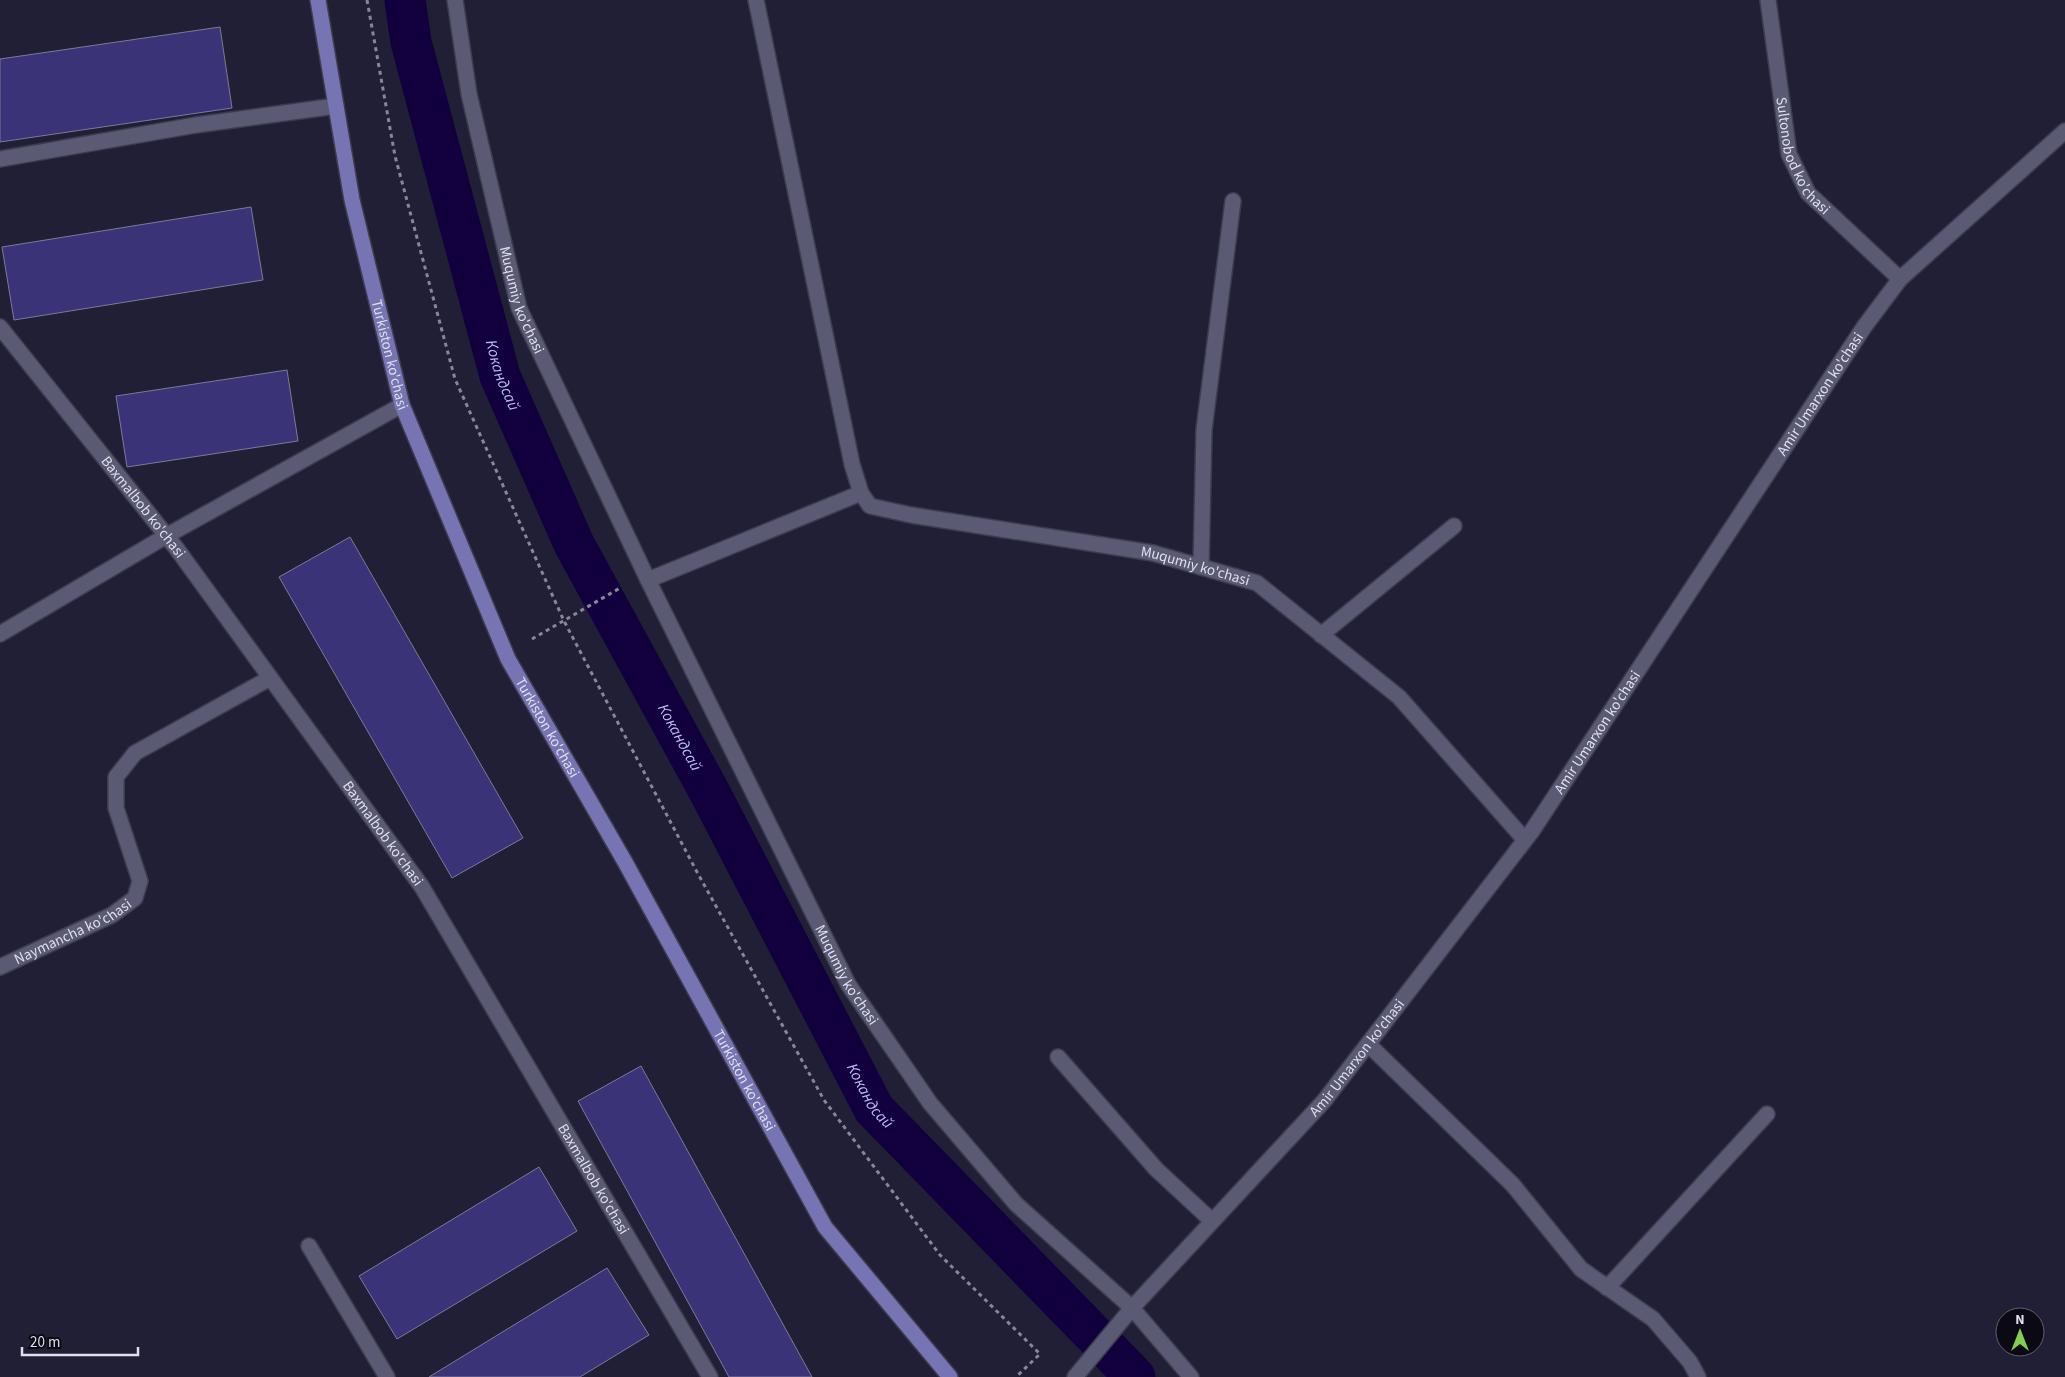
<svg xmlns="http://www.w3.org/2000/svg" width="2065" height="1377" font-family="'Source Sans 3',sans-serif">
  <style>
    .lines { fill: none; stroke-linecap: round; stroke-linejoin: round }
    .canal { stroke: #11003d; stroke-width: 41 }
    .building { fill: #3b3377; stroke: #7b7b97 }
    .minor-casing { stroke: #3d3c4f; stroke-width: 18 }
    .major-casing { stroke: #3d3c4f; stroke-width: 18 }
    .path { stroke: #87879a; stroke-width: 3; stroke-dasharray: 4 4; stroke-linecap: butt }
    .minor { stroke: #5a5a74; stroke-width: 15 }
    .major { stroke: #7774b4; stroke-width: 15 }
    .labels { text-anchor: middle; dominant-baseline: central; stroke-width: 4.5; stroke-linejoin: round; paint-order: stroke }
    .street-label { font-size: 15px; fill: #dfdfef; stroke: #0b0a14 }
    .water-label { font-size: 16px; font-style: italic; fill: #bebdfa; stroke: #0b0a14 }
  </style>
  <rect width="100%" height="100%" fill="#201f36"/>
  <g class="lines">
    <!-- canal -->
    <path class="canal" id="s1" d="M405,0L411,42L500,376L574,544L710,793L874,1109L1135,1377"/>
  </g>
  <!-- building -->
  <path class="building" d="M220,27L232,108L0,142V59Z
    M251,207L263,280L14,320L2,247Z
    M287,370L298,441L127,467L116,396Z
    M350,537L523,838L452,878L279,577Z
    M641,1066L812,1377H729L578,1101Z
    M539,1167L577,1231L397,1339L359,1276Z
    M607,1268L649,1335L580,1377H429Z"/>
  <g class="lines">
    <!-- minor casing -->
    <g class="minor-casing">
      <g id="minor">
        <path id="s2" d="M455,0L469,94L519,308L648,580L848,984L930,1103L1016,1204L1132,1308L1191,1377"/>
        <path id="s3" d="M756,0L852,464L861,493L870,506L911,515L1153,553L1257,583L1399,697L1525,840"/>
        <path id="s4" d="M1768,0L1789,154L1808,193L1900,279"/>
        <path d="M0,159L196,125L336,106"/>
        <path id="s5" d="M0,327L177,549L422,887L710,1377"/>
        <path d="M1201,567L1204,430L1233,201"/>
        <path d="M648,580L861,493"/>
        <path d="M0,634L166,536L402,405"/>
        <path d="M1321,635L1454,526"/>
        <path id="s6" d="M0,967L112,915L135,898L140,881L116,808V777L135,753L270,678"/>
        <path d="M1368,1044L1513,1185L1581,1269L1653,1319L1690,1362L1698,1377"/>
        <path d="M1058,1057L1156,1169L1212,1221"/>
        <path d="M309,1246L387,1377"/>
        <path d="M1607,1288L1767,1114"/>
        <path id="s7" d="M1075,1377L1132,1308L1324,1101L1532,831L1864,327L1900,279L2065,131"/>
      </g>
    </g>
    <!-- major casing -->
    <g class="major-casing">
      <g id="major">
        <path id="s8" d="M318,0L352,200L402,405L508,659L625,862L825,1227L950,1377"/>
      </g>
    </g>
    <!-- path -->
    <path class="path" d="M367,0L395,156L455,379L564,621L697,872L824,1100L940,1255L1040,1354L1018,1375
      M532,639L620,588"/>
    <!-- minor -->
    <use href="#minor" class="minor"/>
    <!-- major -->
    <use href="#major" class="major"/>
  </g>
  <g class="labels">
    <!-- street labels -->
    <g class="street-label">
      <text stroke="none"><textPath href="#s4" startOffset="162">Sultonobod ko'chasi</textPath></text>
      <text stroke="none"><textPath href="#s2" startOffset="308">Muqumiy ko'chasi</textPath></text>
      <text stroke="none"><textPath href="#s8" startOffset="362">Turkiston ko'chasi</textPath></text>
      <text stroke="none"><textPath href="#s7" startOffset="1236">Amir Umarxon ko'chasi</textPath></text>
      <text stroke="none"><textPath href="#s5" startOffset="230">Baxmalbob ko'chasi</textPath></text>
      <text stroke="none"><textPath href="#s3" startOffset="851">Muqumiy ko'chasi</textPath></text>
      <text stroke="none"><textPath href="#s8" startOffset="768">Turkiston ko'chasi</textPath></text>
      <text stroke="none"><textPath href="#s7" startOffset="831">Amir Umarxon ko'chasi</textPath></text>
      <text stroke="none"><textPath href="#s5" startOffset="635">Baxmalbob ko'chasi</textPath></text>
      <text stroke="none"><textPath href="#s6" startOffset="81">Naymancha ko'chasi</textPath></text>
      <text stroke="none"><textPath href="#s2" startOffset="1058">Muqumiy ko'chasi</textPath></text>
      <text stroke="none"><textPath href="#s7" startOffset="426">Amir Umarxon ko'chasi</textPath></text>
      <text stroke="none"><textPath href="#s8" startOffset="1172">Turkiston ko'chasi</textPath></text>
      <text stroke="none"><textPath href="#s5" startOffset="1040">Baxmalbob ko'chasi</textPath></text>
    </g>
    <!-- water labels -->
    <g class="water-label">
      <text stroke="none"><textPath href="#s1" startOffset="388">Кокандсай</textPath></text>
      <text stroke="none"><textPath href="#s1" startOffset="792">Кокандсай</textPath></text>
      <text stroke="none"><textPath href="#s1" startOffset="1198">Кокандсай</textPath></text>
    </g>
  </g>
  <!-- north arrow -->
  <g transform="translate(2020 1332)"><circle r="24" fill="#0b0a14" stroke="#605f6c"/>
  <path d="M0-4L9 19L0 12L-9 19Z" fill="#82d04f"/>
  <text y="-8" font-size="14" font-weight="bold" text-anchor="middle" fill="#dfdfef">N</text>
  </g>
  <!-- scale -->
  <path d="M22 1347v8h116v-8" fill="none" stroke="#dfdfef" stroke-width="2.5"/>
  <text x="30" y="1347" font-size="15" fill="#dfdfef" stroke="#0b0a14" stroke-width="4" paint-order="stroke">20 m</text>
</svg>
